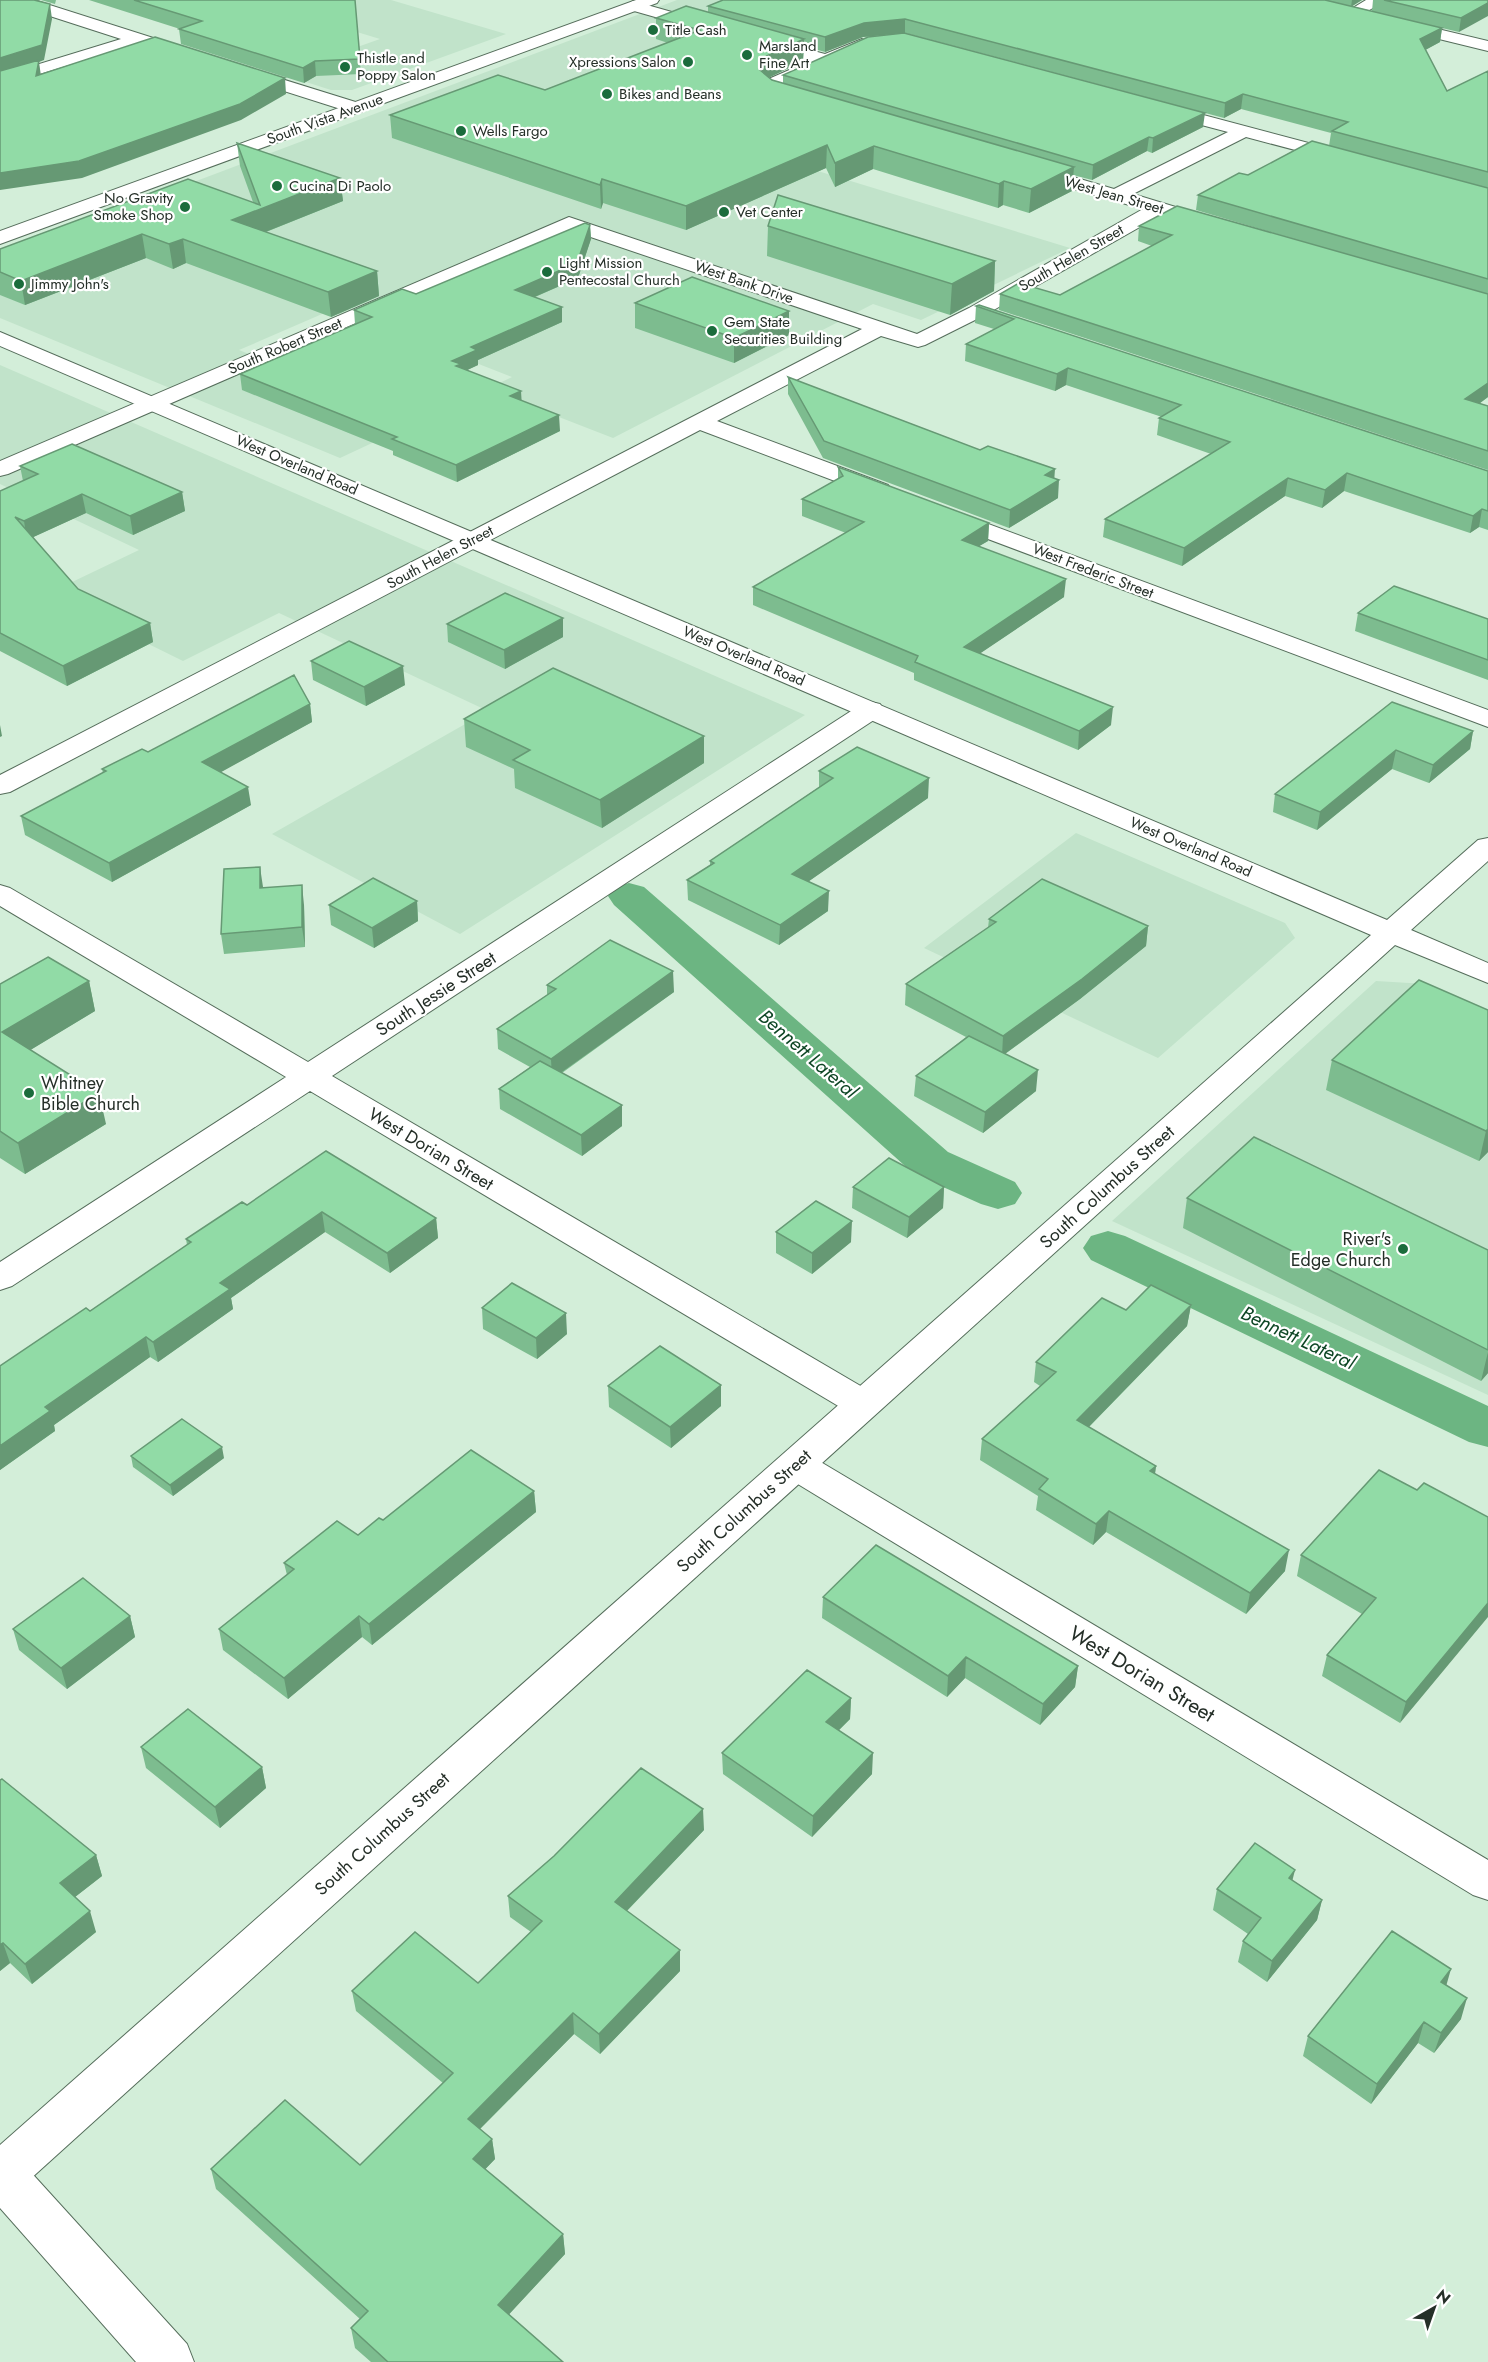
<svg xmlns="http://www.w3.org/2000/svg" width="1488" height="2362" font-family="Jost,sans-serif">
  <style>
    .built { fill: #c1e3ca }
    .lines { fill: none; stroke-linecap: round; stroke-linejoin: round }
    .canal { fill: #6cb582; fill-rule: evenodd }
    .minor-casing { stroke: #556d5b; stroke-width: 2 }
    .tertiary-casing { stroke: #556d5b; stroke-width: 2 }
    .secondary-casing { stroke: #556d5b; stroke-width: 2 }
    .primary-casing { stroke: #556d5b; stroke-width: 2 }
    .minor { fill: #fff; fill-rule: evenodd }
    .tertiary { fill: #fff; fill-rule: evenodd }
    .secondary { fill: #fff; fill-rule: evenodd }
    .primary { fill: #fff; fill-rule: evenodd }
    .wall { fill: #7dbc8f }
    .shaded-wall { fill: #669974 }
    .building { fill: #91dba6; stroke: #669974; stroke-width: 1.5 }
    .poi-dot { fill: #1b6c3c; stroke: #fff; stroke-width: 2 }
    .labels { text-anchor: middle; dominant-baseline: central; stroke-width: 4.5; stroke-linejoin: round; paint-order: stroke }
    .far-poi-label { font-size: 15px; fill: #252f28; stroke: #fff; text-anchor: start }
    .far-street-label { font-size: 15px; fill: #252f28; stroke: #fff }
    .street-label { font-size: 18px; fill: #252f28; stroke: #fff }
    .poi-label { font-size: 18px; fill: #252f28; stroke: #fff; text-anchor: start }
    .water-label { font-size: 20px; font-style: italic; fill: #0e4625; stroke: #fff }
    .near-street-label { font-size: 21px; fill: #252f28; stroke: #fff }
  </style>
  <rect width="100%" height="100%" fill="#d3eed9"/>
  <!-- built -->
  <path class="built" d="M295,0H391L506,34L352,90H331L281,74L380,39L275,7Z
    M677,0H926L810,46L790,57L638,116L1070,248L921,320L873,304L613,438L487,389L512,377L374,323L329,311L239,350L415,423L340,458L0,318V255Z
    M0,365L805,715L460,934L272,834L488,711L279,613L183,661L47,594L139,550L0,484Z
    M1076,833L1285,923L1295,938L1158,1058L924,948Z
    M1376,981L1426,984L1488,1012V1395L1112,1221Z"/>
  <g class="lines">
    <!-- canal -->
    <path class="canal" d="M629,883L644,887L948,1152L1015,1182L1022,1193L1015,1204L998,1209L981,1204L914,1174L614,905L608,896L614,887Z
      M1108,1231L1125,1236L1488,1406V1447L1469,1442L1091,1260L1083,1248L1091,1236Z"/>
    <!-- minor casing -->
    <g class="minor-casing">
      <path id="minor" d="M1,0H34L191,50L193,54L185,59L138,44L0,86V76L121,39L22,7L3,3Z
        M1366,0H1387L1357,17H1345L1343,14Z
        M633,1L714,24L716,27L708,32L627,9L625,6Z
        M760,37L825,54L862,39L870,44L868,48L779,87L784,93L807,99L810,103L801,108C786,104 764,103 761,85L764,81L810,61L754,46L752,42L754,38Z
        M243,67L362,104L365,108L362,112H350L237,76L234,72Z
        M1162,104L1350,154L1353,158L1344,163L1246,137L1133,194L1179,208L1182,212L1179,216L1172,218L1161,215L983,316L925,345L918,347L881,336L717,421L888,485L892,490L888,495H872L700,430L10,792L0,794V775L862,329L570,230L8,474L0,476V461L569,217L917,334L969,308L1143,209L1022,174L1020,170L1022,166H1036L1114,189L1228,132L1156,113L1153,109Z
        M948,509L1488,710V727L940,521L936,516L940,511Z
        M871,702L880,704L884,710L880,716L332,1076L876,1395L881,1404L876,1413L863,1417L850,1413L310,1091L12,1286L0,1290V1262L286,1077L0,906V885L10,888L308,1062L862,704Z
        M796,1451L809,1455L1488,1860V1900L1473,1895L783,1475L777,1465L783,1455Z
        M0,2151L17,2157L187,2344L194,2362H136L0,2208Z"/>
    </g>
    <!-- tertiary casing -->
    <g class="tertiary-casing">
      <path id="tertiary" d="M0,332L1387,920L1478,840L1488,838V861L1411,930L1488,963V983L1395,945L17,2191L0,2197V2145L1371,935L0,346Z"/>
    </g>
    <!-- secondary casing -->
    <g class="secondary-casing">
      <path id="secondary" d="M1396,19L1488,41V51L1390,27L1388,24L1390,21Z"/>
    </g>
    <!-- primary casing -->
    <g class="primary-casing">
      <path id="primary" d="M636,0H659L657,3L0,244V231Z"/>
    </g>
    <!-- minor -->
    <use href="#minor" class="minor"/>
    <!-- tertiary -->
    <use href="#tertiary" class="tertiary"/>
    <!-- secondary -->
    <use href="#secondary" class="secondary"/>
    <!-- primary -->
    <use href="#primary" class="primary"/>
  </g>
  <!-- wall -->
  <path class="wall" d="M41,0H56L55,4Z
    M89,0H355L361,74L316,76L304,83L181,44L179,29H180Z
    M723,0H1362L1351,6L1372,11L1373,0H1488L1459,32L1442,28L1440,42L1425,50L1447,91L1488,71V188L1329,146L1331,133L1241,109L1224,118L905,33L863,37L825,52L804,46L803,61L768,78L772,80L783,84V75L1203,127L1152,153L1147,151L1092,180L1073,175L1072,191L1029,213L1003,205L998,208L873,169L835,187L826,168L686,230L603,203L601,209L392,138L390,115L545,90L668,43L656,39V18L708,13V6Z
    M237,143L340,178L343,201L266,232L377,271L379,296L331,317L186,263L173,269L146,258L25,305L0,295V249L253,202L240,166Z
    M1248,175L1488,188V397L1479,404L1488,406V470L999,310L1000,294L1060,295L1152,246L1138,241L1139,226L1321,247L1196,210L1198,195Z
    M590,225L591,239L578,278L535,297L562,307V322L478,360V365L467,370L560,431L457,482L393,455V451L242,390L240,374L355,324L354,310L416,294Z
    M768,226L995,261L994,291L950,315L767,256Z
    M635,303L789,335L734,363L635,328Z
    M976,306L1488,471V530L1479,527L1470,533L1344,491L1322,508L1285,496L1182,566L1103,537L1105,519L1211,454L1157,435L1159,418L1162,417L1066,385L1055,391L965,361L966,344L994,329L975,323Z
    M788,377L1054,478L1058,498L1009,528L823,458L788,394Z
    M20,466L182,492L185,511L133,535L86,513L33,537L78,589L150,623L153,642L67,686L0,651V491L23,481Z
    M838,467L989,523L988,541L979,546L1064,597L980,653L1111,725L1078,750L914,680V673L753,605V587L846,533L802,516V499L838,479Z
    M1358,613L1488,619V680L1355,631Z
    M563,618V637L505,669L448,642L447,624Z
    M311,661L405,685L366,706L313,680Z
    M1392,702L1473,731L1470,749L1429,783L1392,769L1317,830L1273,812L1275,794Z
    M310,704L312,722L220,772L251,805L112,882L25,835L21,816L103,773L102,769L148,752Z
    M464,719L704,736V763L602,828L515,788L514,769L466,747Z
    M819,771L928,798L809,881L828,911L779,945L688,900L687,880L710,865V861L819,787Z
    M263,888L304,905L305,947L224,954L221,934Z
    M417,901L418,921L374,948L331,925L329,905Z
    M989,919L1148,926L1146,946L1080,999L1005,1054L1036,1091L983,1133L914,1096L916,1076L966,1037L905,1005L906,984L988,928Z
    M89,981L95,1011L30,1050L106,1124L25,1174L0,1158V984Z
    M547,985L674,992L562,1073L622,1126L582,1156L500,1109L499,1089L530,1067L498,1049L497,1029L547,995Z
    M1488,1010V1152L1479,1161L1326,1090L1332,1060Z
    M853,1187H944L943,1208L907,1238L852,1208Z
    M1187,1198L1488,1250V1373L1481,1381L1183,1228Z
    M247,1205L436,1218L438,1238L390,1273L325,1232L231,1298L233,1309L158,1362L150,1357L54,1425L55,1431L0,1470V1366L90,1311L187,1245L186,1239Z
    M776,1232L851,1242L812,1274L776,1253Z
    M1191,1305L1187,1326L1089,1427L1156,1466L1155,1474L1285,1571L1246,1614L1106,1532L1093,1545L1036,1510L1038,1496L980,1460L982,1439L1040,1386L1034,1382L1036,1362L1126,1310Z
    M482,1308L567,1334L537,1359L483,1329Z
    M608,1386L721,1406L671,1448L609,1407Z
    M131,1456L224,1458L173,1496L133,1467Z
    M1417,1490L1488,1517L1400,1723L1322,1676L1327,1655L1362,1614L1297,1576L1301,1555Z
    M534,1491L536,1512L372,1645L362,1637L288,1699L223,1650L219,1629L287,1575L284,1563L358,1535L383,1520Z
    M823,1597L1078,1666L1075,1687L1040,1725L965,1678L947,1697L822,1618Z
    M130,1616L135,1637L67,1689L19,1650L13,1629Z
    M851,1698L850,1719L839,1730L872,1774L812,1837L723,1774L722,1753Z
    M141,1747L262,1767L266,1788L220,1828L146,1768Z
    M0,1780L96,1855L102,1876L75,1897L96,1932L32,1984L10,1963L0,1971Z
    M704,1830L627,1911L680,1971L600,2054L574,2034L480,2129L492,2139L495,2159L485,2169L563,2234L565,2254L509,2314L563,2362H371L355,2348L351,2328L360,2319L216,2189L211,2169L360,2165L443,2083L356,2011L352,1991L478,1983L531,1932L510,1917L508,1896Z
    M1292,1880L1322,1900L1317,1920L1267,1982L1238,1962L1243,1941L1248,1934L1213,1910L1217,1889Z
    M1446,1985L1461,2019L1434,2053L1418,2043L1371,2104L1303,2056L1308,2036Z"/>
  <!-- shaded-wall -->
  <path class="shaded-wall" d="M1352,0H1362L1351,7Z
    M1488,3V16L1459,32L1461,18Z
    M50,4L52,19L44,60L39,62L41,76L38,92L0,74V58Z
    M905,19V33L863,37L825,52V37L864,23Z
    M1442,28L1440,42L1418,54L1420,39Z
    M804,39L803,61L762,81L760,70L762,58Z
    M315,61L316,76L304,83L303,68Z
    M285,78L286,94L241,120L82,178L0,190V173Z
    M1243,94L1241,109L1224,118L1225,103Z
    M1205,113L1203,127L1152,153L1153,138Z
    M1149,137L1147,151L1092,180L1093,165Z
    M827,145L826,168L686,230V206Z
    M874,146L873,169L835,187V163Z
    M1074,167L1072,191L1029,213L1031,189Z
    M340,178L343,201L235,244L232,220Z
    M602,179L603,203L601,209L600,185Z
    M1004,181L1003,205L998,208L999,184Z
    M590,225L591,239L578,278L516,305L515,290Z
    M142,234L146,258L25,305L21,281Z
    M183,239L186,263L173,269L169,244Z
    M995,261L994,291L950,315L952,284Z
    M377,271L379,296L331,317L328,292Z
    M562,307V322L478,360V365L461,373L452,361L471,347Z
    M789,311V335L734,363V338Z
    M1068,368L1066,385L1055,391L1057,374Z
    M1488,383V397L1462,416L1465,399Z
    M521,391L522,407L510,396Z
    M559,415L560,431L457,482L456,465Z
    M1055,469L1054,483L1059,480L1058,498L1009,528L1010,510L1045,475Z
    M1347,473L1344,491L1322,508L1325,490Z
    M1288,478L1285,496L1182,566L1184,548Z
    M182,492L185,511L133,535L130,516Z
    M82,494L86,513L27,540L24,521Z
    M1482,509L1479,527L1470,533L1473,516Z
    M989,523L988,541L961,557L962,540Z
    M1066,579L1064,597L963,665L964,647Z
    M563,618V637L505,669L504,650Z
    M150,623L153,642L67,686L63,666Z
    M403,666L405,685L366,706L364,687Z
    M310,704L312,722L205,781L202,762Z
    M1113,707L1111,725L1078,750L1079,731Z
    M0,725L2,736L0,737Z
    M1473,731L1470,749L1429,783L1433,765Z
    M704,736V763L602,828L600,800Z
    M1396,750L1392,769L1317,830L1320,812Z
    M929,778L928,798L792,893V874Z
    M248,787L251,805L112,882L109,863Z
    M260,867L263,887V908L260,888Z
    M302,885L304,905L305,947L302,927Z
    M829,891L828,911L779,945L780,925Z
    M417,901L418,921L374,948L372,928Z
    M1148,926L1146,946L1080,999L1002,1056L1003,1036Z
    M673,971L674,992L552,1079L551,1059Z
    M89,981L95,1011L9,1063L2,1032Z
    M1038,1070L1036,1091L983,1133L985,1112Z
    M99,1093L106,1124L25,1174L18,1143Z
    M622,1105V1126L582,1156L581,1135Z
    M1488,1129V1152L1479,1161L1486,1131Z
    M944,1187L943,1208L907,1238L909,1217Z
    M322,1212L325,1232L231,1298L233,1309L158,1362L153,1342L220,1283Z
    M436,1218L438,1238L390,1273L387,1253Z
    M852,1221L851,1242L812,1274V1253Z
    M1191,1305L1187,1326L1075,1441L1077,1420Z
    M566,1313L567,1334L537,1359L536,1338Z
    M146,1337L150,1357L54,1425L55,1431L0,1470V1446L45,1407Z
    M1488,1352V1373L1481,1381Z
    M721,1385V1406L671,1448L670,1427Z
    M222,1447L224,1458L173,1496L170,1485Z
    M1156,1466L1153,1487L1150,1471Z
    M534,1491L536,1512L372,1645L369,1624Z
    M1109,1511L1106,1532L1093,1545L1096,1524Z
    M1289,1550L1285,1571L1246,1614L1250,1593Z
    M1488,1603V1617L1400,1723L1406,1702Z
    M130,1616L135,1637L67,1689L61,1668Z
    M359,1616L362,1637L288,1699L284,1678Z
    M966,1657L965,1678L947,1697L948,1676Z
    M1078,1666L1075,1687L1040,1725L1043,1704Z
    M851,1698L850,1719L826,1743V1722Z
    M873,1753L872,1774L812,1837L813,1816Z
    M262,1767L266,1788L220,1828L215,1807Z
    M703,1809L704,1830L616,1922L615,1902Z
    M96,1855L102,1876L66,1904L60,1883Z
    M1295,1870L1290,1890L1289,1878Z
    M1322,1900L1317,1920L1267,1982L1272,1961Z
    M90,1911L96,1932L32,1984L25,1964Z
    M3,1943L10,1963L0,1971V1945Z
    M680,1950V1971L600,2054L599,2034Z
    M1451,1969L1445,1990L1441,1982Z
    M1467,1998L1461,2019L1434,2053L1441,2033Z
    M573,2013L574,2034L470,2139L468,2119Z
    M1424,2022L1418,2043L1371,2104L1377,2084Z
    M492,2139L495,2159L476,2179L473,2159Z
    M563,2234L565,2254L500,2324L498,2305Z"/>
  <!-- building -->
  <path class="building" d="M0,0H34L50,4L42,45L0,58Z
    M134,0H355L360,59L315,61L303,68L179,29L202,21Z
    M723,0H1325L1442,28L1420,39L1447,91L1488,71V172L1332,131L1348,122L1243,94L1225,103L905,19L864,23L825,37L708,6Z
    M1384,0H1488V3L1461,18Z
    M686,6L804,39L762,58L760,70L772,80L1074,167L1031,189L1004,181L999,184L874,146L835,163L827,145L686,206L602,179L600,185L390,115L498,75L545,90L700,30L656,18Z
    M904,33L1205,113L1153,138L1149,137L1093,165L783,75L868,37Z
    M155,37L285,78L240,104L79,161L0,173V71L39,60L36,76Z
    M1312,141L1488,188V279L1198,195L1239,173L1248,175Z
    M237,143L340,178L232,220L377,271L328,292L183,239L169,244L142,234L21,281L0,272V249L188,179L260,205Z
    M778,195L995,261L952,284L768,226Z
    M1177,206L1488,294V383L1465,399L1488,406V451L1000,294L1019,283L1060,295L1172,235L1139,226Z
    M585,223L590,225L577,263L515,290L562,307L471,347L477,350L452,361L461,364L456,366L521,391L510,396L559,415L456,465L392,439L397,437L240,374L372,317L354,310L402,289L416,294Z
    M692,277L789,311L734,338L635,303Z
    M979,305L1488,471V511L1482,509L1473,516L1347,473L1325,490L1288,478L1184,548L1105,519L1230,442L1159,418L1181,405L1068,368L1057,374L966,344L1014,319L976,306Z
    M788,377L980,450L988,446L1055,469L1045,475L1059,480L1010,510L824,441Z
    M72,444L182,492L130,516L82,494L24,521L15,517L78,589L150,623L63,666L0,633V491L38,474L20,466Z
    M838,467L989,523L962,540L1066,579L964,647L1113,707L1079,731L915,662L918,656L753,587L864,522L802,499L843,476Z
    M1394,586L1488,619V660L1358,613Z
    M505,593L563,618L504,650L447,624Z
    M349,641L403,666L364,687L311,661Z
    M553,668L704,736L600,800L513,760L530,750L464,719Z
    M294,675L310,704L202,762L248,787L109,863L21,816L106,771L102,769L142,749L148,752Z
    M1392,702L1473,731L1433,765L1396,750L1320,812L1275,794Z
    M857,747L929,778L792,874L829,891L780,925L687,880L714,863L710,861L833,778L819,771Z
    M260,867V888L302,885V927L221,934L224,869Z
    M373,878L417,901L372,928L329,905Z
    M1042,879L1148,926L1082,979L1003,1036L906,984L996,922L989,919Z
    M610,940L673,971L551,1059L497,1029L556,989L547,985Z
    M48,957L89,981L2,1032L99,1093L18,1143L0,1131V984Z
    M1419,980L1488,1010V1129L1486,1131L1332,1060Z
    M969,1036L1038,1070L985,1112L916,1076Z
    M540,1061L622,1105L581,1135L499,1089Z
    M1254,1137L1488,1250V1350L1187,1198Z
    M326,1151L436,1218L387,1253L322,1212L220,1283L230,1289L153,1342L146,1337L45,1407L50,1411L0,1446V1366L86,1308L90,1311L191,1242L186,1239L242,1202L247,1205Z
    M889,1158L944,1187L909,1217L853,1187Z
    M816,1201L852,1221L812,1253L776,1232Z
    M512,1283L566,1313L536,1338L482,1308Z
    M1151,1285L1191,1305L1077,1420L1156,1466L1150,1471L1289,1550L1250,1593L1109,1511L1096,1524L1039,1489L1048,1479L982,1439L1056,1372L1036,1362L1102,1298L1126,1310Z
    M660,1346L721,1385L670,1427L608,1386Z
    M182,1419L222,1447L170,1485L131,1456Z
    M471,1450L534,1491L369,1624L359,1616L284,1678L219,1629L294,1569L284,1563L337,1521L358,1535L379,1518L383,1520Z
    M1379,1470L1417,1490L1424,1483L1488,1517V1603L1406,1702L1327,1655L1376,1598L1301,1555Z
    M876,1545L1078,1666L1043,1704L966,1657L948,1676L823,1597Z
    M83,1578L130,1616L61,1668L13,1629Z
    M807,1670L851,1698L826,1722L873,1753L813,1816L722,1753Z
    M188,1709L262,1767L215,1807L141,1747Z
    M641,1768L703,1809L615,1902L680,1950L599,2034L573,2013L468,2119L492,2139L473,2159L563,2234L498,2305L563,2362H388L351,2328L368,2311L211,2169L285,2100L360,2165L453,2073L352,1991L415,1932L478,1983L542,1921L508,1896L554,1856Z
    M2,1779L96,1855L60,1883L90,1911L25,1964L3,1943L0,1945V1780Z
    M1255,1843L1295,1870L1289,1878L1322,1900L1272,1961L1243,1941L1261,1918L1217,1889Z
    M1392,1931L1451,1969L1441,1982L1467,1998L1441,2033L1424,2022L1377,2084L1308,2036Z"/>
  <!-- markers -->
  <g class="poi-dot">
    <circle cx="653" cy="30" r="6"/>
    <circle cx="747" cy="55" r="6"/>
    <circle cx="688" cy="62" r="6"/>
    <circle cx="345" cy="67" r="6"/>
    <circle cx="607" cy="94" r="6"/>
    <circle cx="461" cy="131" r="6"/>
    <circle cx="277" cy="186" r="6"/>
    <circle cx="185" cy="207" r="6"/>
    <circle cx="724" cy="212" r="6"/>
    <circle cx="547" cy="272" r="6"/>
    <circle cx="19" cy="284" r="6"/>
    <circle cx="712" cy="331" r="6"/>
    <circle cx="29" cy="1093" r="6"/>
    <circle cx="1403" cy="1249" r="6"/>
  </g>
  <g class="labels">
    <!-- far-poi labels -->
    <g class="far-poi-label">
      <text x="665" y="30">Title Cash</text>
      <text x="759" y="46">Marsland<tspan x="759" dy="17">Fine Art</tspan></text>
      <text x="357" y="58">Thistle and<tspan x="357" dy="17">Poppy Salon</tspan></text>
      <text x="676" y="62" text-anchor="end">Xpressions Salon</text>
      <text x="619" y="94">Bikes and Beans</text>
      <text x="473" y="131">Wells Fargo</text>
      <text x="289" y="186">Cucina Di Paolo</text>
      <text x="173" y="198" text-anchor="end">No Gravity<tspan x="173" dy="17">Smoke Shop</tspan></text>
      <text x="736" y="212">Vet Center</text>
      <text x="559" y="263">Light Mission<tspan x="559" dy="17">Pentecostal Church</tspan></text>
      <text x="31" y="284">Jimmy John's</text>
      <text x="724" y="322">Gem State<tspan x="724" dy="17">Securities Building</tspan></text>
    </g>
    <!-- far-street labels -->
    <g class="far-street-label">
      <text transform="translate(325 119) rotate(-20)">South Vista Avenue</text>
      <text transform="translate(1114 195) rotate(16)">West Jean Street</text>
      <text transform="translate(1071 258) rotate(-30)">South Helen Street</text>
      <text transform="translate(744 282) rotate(19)">West Bank Drive</text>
      <text transform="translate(285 346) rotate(-23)">South Robert Street</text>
      <text transform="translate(297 465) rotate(23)">West Overland Road</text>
      <text transform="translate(440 557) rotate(-28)">South Helen Street</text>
      <text transform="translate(1093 571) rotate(21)">West Frederic Street</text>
      <text transform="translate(744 656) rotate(23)">West Overland Road</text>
      <text transform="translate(1191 847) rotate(23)">West Overland Road</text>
    </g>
    <!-- street labels -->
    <g class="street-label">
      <text transform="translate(436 994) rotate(-33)">South Jessie Street</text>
      <text transform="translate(431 1149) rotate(31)">West Dorian Street</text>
      <text transform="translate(1107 1187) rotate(-42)">South Columbus Street</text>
      <text transform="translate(744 1511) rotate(-42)">South Columbus Street</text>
      <text transform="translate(382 1834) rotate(-42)">South Columbus Street</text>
    </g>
    <!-- poi labels -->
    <g class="poi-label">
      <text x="41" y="1083">Whitney<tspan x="41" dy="21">Bible Church</tspan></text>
      <text x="1391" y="1239" text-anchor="end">River's<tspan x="1391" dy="21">Edge Church</tspan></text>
    </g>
    <!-- water labels -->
    <g class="water-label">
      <text transform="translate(808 1054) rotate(41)">Bennett Lateral</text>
      <text transform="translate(1298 1338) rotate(25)">Bennett Lateral</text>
    </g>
    <!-- near-street labels -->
    <g class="near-street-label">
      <text transform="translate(1142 1674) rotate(31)">West Dorian Street</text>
    </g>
  </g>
  <!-- north arrow -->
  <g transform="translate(1434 2308) rotate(40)" stroke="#ffffff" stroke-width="4.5" paint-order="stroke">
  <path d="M0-4.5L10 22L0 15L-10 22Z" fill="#252f28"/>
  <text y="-9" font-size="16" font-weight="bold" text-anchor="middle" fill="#252f28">N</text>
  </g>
</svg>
